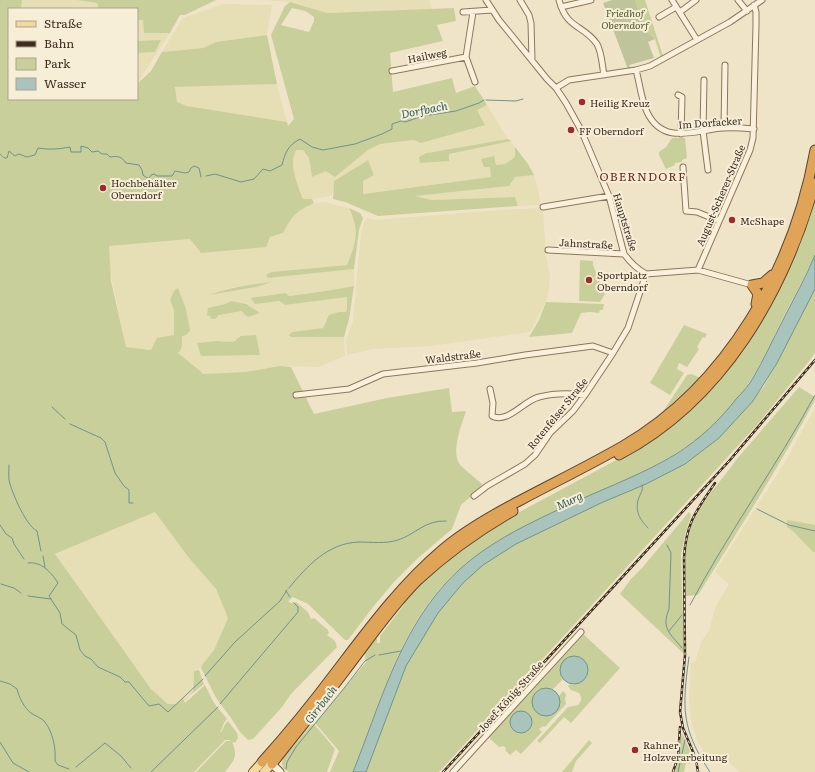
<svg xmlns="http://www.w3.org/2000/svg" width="815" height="772" font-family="Literata,serif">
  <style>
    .farmland { fill: #e6deb5; fill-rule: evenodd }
    .green { fill: #c9cf9b; fill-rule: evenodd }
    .cemetery { fill: #bfc49a }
    .water { fill: #a9c4bc; stroke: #6f938a }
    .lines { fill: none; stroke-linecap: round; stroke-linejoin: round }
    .stream { stroke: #6f938a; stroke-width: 1 }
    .street-casing { stroke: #8d765c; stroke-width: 7 }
    .secondary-casing { stroke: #6f573f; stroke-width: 9 }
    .primary-casing { stroke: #5b4430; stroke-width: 10 }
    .highway-casing { stroke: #5b4430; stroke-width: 11 }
    .street { stroke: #faf1dc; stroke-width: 5 }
    .secondary { stroke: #faf1dc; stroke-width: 7 }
    .primary { stroke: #f3d9a0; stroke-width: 8 }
    .highway { stroke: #e0a458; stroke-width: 9 }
    .rail-casing { stroke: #3d2e20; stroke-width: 2.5 }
    .rail { stroke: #f7eed8; stroke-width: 1; stroke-dasharray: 3; stroke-linecap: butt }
    .poi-dot { fill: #9e2a2b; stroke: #f7eed8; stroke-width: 1.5 }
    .labels { text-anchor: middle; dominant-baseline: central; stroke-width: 4; stroke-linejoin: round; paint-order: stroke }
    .park-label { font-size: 10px; font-style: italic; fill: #4d5a26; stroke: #f7eed8 }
    .street-label { font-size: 10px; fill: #3d2e20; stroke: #f7eed8 }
    .poi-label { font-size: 10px; fill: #3d2e20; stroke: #f7eed8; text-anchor: start }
    .water-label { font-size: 11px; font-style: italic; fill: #2f5d5a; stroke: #f7eed8 }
    .quarter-label { font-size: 12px; letter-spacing: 1px; fill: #6b2e1e; stroke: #f7eed8 }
  </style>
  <rect width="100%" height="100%" fill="#f0e4c8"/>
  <!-- farmland -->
  <path class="farmland" d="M22,0H76L98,4L99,9H21Z
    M263,0H429L432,9L327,13L290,2Z
    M223,4L272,5L267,35L216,42L203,48L162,52L182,19L188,16Z
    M143,19L144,33H170L137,83V53L155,52L160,41H137V20Z
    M277,84L287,122L187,106L177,102L175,87Z
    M487,105L508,139L427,153L449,161V154L511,141L515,147V157L505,164L490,167L492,177L362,194L363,181L374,174L368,160L334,181L332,196L312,199H303L294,177V154L296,150H303L309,158L312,177L380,144L414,140L485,125L477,109Z
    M534,175L538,189L541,205L518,206L515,197L432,200L414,196L509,186L515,177Z
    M324,202L348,208L354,220L356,241L347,265L271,272L266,275L269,278L354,269V286L326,291L289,296L286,293L255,304L280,301L286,305L347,297V310L346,312H339L325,321L323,328L292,332L291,337H344L345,356L318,367L280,366L245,372L204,374L178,353L126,347L110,271L109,245L191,239L270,237L283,233L292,216L302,208L314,203ZM251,284L256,287L211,294L225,289ZM231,301L260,313L243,311L219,315L211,319L208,308L225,304ZM236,339L260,354L198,343L216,341L233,342Z
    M539,208L543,212L546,256L550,277L549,289L546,301L530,332L431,346L373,349L347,355L346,340L353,321L361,233L364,222L367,218L375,220L499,210Z
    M815,408V772H739L721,754L710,763L697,740L691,721L689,701L691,662L695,663L701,642L709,631L715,608L729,584L715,572L785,462Z
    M155,511L189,558L216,589L228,618L214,650L202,665L201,668L194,671L192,691L186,702L183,698L177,704H168L151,689L55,555Z"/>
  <!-- green -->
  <path class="green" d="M0,0H22L21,9H9V99H137V84L151,71L162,52L203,48L216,42L267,35L277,84L175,87L177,102L187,106L287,122L288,126L294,119L271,35L285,6L290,2L327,13L454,8L456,21L437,25L443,41L390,53L393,92L452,78L456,93L475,86L487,105L477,110L485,125L421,143L414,140L380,144L368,150L335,177L326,171L312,177L309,158L303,150H296C289,165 297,184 303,199H312L314,203C296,211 292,216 283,233L270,237L266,247L201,253L190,239L109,246L111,281L126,347L151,350L157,338L174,335V310L170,300L174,291L178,288L186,309L190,331L186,335L182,336C182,344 183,348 178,353L204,374L245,372L280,366L291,367L314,414L387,398L449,388L452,412L466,411C462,424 451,450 459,463C462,468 477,479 482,484L481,487L474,492V494L461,505L452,529L418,558L394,582L373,607L348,640H345L308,604L293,597L288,601L291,603L296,602L308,612L311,619L314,618L328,630L329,633L327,635L335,641L337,647L291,694L282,707L253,739L248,740L240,732L231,718L216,698L201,668L202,665L214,650L228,618L216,589L189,558L155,512L55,554L151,689L168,704H177L183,698L185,703L205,685L214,703L227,719L224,723L220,733C224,730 223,725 228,721L237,733L238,738L235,743L229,740H225L194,772H0ZM292,8L305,11L314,17V21L309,32L281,25Z
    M76,0H216L185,15H180L170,33H144L143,20H137V9H99L97,3Z
    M635,0H645L663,56L661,58L655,39L645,30Z
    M161,40L155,52L137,53V41Z
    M672,138H685L687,158L682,160V162L675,163V165L666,169L659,155V152L666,147Z
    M508,139L511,141L449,154V161L420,163L419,157L427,153Z
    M515,147L528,164L534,175L515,177L509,186L415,196L432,200L515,197L518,206L378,216L345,202L333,199L334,181L368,160L374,175L363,181V194L491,177L490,167H484L481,159L494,156L496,165L505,164L515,157Z
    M815,203V255L812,261C802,282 791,302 781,322C764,356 750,389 723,417C645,494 523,502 446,582C397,634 379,707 353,772H330L339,751L315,723L366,662L364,651L372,640L377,638V643H380V636L403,606L407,597L422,582L470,541L512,516L633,451L675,422L709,390L748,343L767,312L800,245Z
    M349,208L360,213L363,218L359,230L354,269L268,278L266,275L271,272L347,265C356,242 360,232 349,208Z
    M580,260L593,261V265L605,294L600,302L579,301Z
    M272,282L256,287L208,295C229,288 250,284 272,282Z
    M354,286L349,319L344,337H291L289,335L292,332L323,328L329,315L339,312H346L347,310V297L285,305L280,301L255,304L251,298L286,293L289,296L326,291Z
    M815,289V353L810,360L756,426L439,772H366L406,666L438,613L463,583L483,565L516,544L601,503L646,484L685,464L719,438L753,401L764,386L777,363Z
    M231,301L246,304L260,313L248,317L244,314L242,311L219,315L215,319H211L210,316H207L208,308L225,304Z
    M546,302L604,304L603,310H600L599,313L590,312L581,313L572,333L529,337L539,320Z
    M684,325L707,334L705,338L703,337L697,347L699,349L687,367L679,363L677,369L684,373L670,395L650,383Z
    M256,335L260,355L201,356L197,343L216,341L233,342L241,336Z
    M692,374L700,378L664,411V410L687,375Z
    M799,387L815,397V400C779,467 738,531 698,595L686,596C685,569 682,538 696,514C707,495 723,479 736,460Z
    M689,512L691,515L686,531L681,555L684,653H683L620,594L631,579L642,568Z
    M787,520L815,525V552H813L794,532L787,527Z
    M582,633L620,668L571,723L564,717L540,743L537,741L568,707L578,705C582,701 582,697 579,693L571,690L568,686L570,684L574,685V656L567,657L561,677L563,679L553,689C546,687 541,687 535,692L542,716C555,717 561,708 559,696L563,691L566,694L565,699L566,704L545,727L543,726L539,729L542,732L521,754L516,750L510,755L505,750L506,748L503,746L499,747L487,736Z
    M199,670L204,684L189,696L193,691L194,671Z
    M313,723L335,749L327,772H289L283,768L282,763L283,758Z
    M682,733L694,760L691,761L690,764L686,763L684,772H675L679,756Z
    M589,740L592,743L576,761L572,772H562Z
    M226,741H232C238,757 235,759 225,772H196Z"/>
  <!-- cemetery -->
  <path class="cemetery" d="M612,0H635L645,30L655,39L648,42L654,58L629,65L631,69H628L603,3Z"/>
  <!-- water -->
  <path class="water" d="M815,255V289L777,363L753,401L719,438L685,464L646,484L601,503L516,544L483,565L463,583L438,613L406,666L366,772H353C379,707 398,636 445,584C481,544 530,523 577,501C610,486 645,473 676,454C700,439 720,420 737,398C743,392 749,385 753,378C764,359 773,339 783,320C794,298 806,277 815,255Z
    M560 670a14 14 0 1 1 28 0a14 14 0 1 1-28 0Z
    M532 702a14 14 0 1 1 28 0a14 14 0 1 1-28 0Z
    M510 722a11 11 0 1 1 22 0a11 11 0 1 1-22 0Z"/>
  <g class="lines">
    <!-- stream -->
    <path class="stream" d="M486,100L516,101L523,99
      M0,154C3,156 2,158 7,158L9,151L15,156L19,154L27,157L35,155L38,148C50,150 59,149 70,147L71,152H81V146L88,148L92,152L98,151L102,154H107L110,157C118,156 121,156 126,163L139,165L142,170L143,175L147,178H149L151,175L154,174L157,176H172L175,171L185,173L189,172L191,168L194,166L199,168L201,177
      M206,176L215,174L241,182L254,179L263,169L270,171L282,165C285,153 288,145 300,139L312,147L323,150L355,144L382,134L392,129V124L401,121L405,122L423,116L456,111L479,103L484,100
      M52,407L65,419
      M70,424L101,438L105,442L115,473L124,486L129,490V503H133
      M9,465C9,471 8,479 10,484C14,497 26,525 37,531L41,551
      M642,485C643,490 642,491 640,495C634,508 638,518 648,528
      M757,509L789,525L815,531
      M0,525L6,534L12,538L14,544L24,559
      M667,545L671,553L669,609C661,629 670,633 682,648
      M43,556L45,567
      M28,563C41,561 51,572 58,583L49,596L60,613L62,624L76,635L80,650L85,656L91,659L98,667L120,677L125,682H129L149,706L159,704L168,712L203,679
      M1,584L14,588L21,593
      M289,588C307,566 328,543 359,542C371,542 386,544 398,540C416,534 425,520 446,521
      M286,591L290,597
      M28,596L51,599
      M690,605C728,533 776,467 815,395
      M669,631L682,615
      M379,655L401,651
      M689,657C682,707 681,729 710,772
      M205,676L235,642L280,601L287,590
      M0,681L10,684L17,689C19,697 24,708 31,713C35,716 42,718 45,722C53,733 56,748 55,761L58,765L69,769
      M220,704L298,612V607L294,603
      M0,742L13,763L29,772
      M76,767L105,743L121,756L131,768
      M286,769L287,762L296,747L345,687L365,661L375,655
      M151,772L218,707
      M678,772L685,740"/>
    <!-- street casing -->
    <g class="street-casing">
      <path id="street" d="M486,0L499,20L547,79L556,88L566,103L581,130L609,196L624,254C630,262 637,269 646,274L698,270L752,285
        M520,0L529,15L531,23L532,60
        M559,0C567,30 583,24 597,44C602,53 602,65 604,75
        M672,0L697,40
        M738,0L747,11
        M561,7L591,0
        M463,12L492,10
        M680,12L696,0
        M659,17L676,7
        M466,57L475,82
        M636,70C640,84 641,99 647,112C663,146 695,130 723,128C733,127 744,128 754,129
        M392,71L466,57L473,12
        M704,80L703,131L708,170
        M556,88L569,80L636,70L650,66L730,22L762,0
        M678,95L682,97L681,134
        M724,128L725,65
        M683,167L686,211L697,212L719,221
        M543,207L609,196
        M548,250L624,254
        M698,270L750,150L753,138L756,25V12L754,5
        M490,389L493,403L492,416C508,424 523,401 539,397C554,393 570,393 585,395
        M296,395L349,389L383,374L477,363L525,355L593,346L613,353
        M474,496L487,486L525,464L535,455L550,433L573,411L585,395L613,353L628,328L646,274
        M453,772L581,632"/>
    </g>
    <!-- secondary casing -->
    <g class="secondary-casing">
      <path id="secondary" d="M269,763L272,764L280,772"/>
    </g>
    <!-- primary casing -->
    <g class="primary-casing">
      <path id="primary" d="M253,772L262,762
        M264,772L272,764"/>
    </g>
    <!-- highway casing -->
    <g class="highway-casing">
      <path id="highway" d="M756,304L758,294L752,285L763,283L772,275
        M619,455C723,400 784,293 815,183
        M262,762C289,732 314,701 338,669C370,627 401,585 442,550C465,530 494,514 521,500C555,482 590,465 623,446C728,385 794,267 815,150
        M272,764C296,733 321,703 345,671C368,641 390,608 417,581C446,554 478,531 513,511"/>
    </g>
    <!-- street -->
    <use href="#street" class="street"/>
    <!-- secondary -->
    <use href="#secondary" class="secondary"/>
    <!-- primary -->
    <use href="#primary" class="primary"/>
    <!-- highway -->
    <use href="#highway" class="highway"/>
    <!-- rail casing -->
    <g class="rail-casing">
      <path id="rail" d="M443,772L730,460L815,360
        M673,772L678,757L680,727
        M698,772L696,759L683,728L680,712L685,655L684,558C686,523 696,511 715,483"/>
    </g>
    <!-- rail -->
    <use href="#rail" class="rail"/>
  </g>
  <!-- markers -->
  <g class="poi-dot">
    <circle cx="582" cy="102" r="4"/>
    <circle cx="571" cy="130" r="4"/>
    <circle cx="103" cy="188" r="4"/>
    <circle cx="732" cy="220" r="4"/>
    <circle cx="589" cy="280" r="4"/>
    <circle cx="635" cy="750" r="4"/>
  </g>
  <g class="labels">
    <!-- park labels -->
    <g class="park-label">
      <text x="625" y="12">Friedhof<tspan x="625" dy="12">Oberndorf</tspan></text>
    </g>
    <!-- street labels -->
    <g class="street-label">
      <text transform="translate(427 55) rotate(-11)">Hailweg</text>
      <text transform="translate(710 122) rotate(-4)">Im Dorfacker</text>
      <text transform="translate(720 195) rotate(-67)">August-Scherer-Straße</text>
      <text transform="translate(626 222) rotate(73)">Hauptstraße</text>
      <text transform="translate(586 243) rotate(3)">Jahnstraße</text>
      <text transform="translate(453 356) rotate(-7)">Waldstraße</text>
      <text transform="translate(557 413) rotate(-51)">Rotenfelser Straße</text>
      <text transform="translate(510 696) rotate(-48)">Josef-König-Straße</text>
    </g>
    <!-- poi labels -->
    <g class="poi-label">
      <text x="590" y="102">Heilig Kreuz</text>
      <text x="579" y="130">FF Oberndorf</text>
      <text x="111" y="182">Hochbehälter<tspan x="111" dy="12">Oberndorf</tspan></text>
      <text x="740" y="220">McShape</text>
      <text x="597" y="274">Sportplatz<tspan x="597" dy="12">Oberndorf</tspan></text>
      <text x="643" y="744">Rahner<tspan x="643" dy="12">Holzverarbeitung</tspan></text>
    </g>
    <!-- water labels -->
    <g class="water-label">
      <text transform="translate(424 109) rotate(-11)">Dorfbach</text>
      <text transform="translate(569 500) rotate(-25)">Murg</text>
      <text transform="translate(320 704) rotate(-52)">Girrbach</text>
    </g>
    <!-- quarter labels -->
    <g class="quarter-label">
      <text x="643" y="176">OBERNDORF</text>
    </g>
  </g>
  <!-- legend -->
  <rect x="8" y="8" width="130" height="92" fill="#f7eed8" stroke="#ada18e"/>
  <rect x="16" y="21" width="20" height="6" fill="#f3d9a0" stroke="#ada18e"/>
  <text x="44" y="28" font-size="12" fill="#3d2e20">Straße</text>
  <rect x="16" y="41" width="20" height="6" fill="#3d2e20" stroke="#ada18e"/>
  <text x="44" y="48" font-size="12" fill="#3d2e20">Bahn</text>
  <rect x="16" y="58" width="20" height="12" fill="#c9cf9b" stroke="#ada18e"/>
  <text x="44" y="68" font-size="12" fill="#3d2e20">Park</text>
  <rect x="16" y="78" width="20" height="12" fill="#a9c4bc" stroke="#ada18e"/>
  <text x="44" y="88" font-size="12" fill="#3d2e20">Wasser</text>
</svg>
